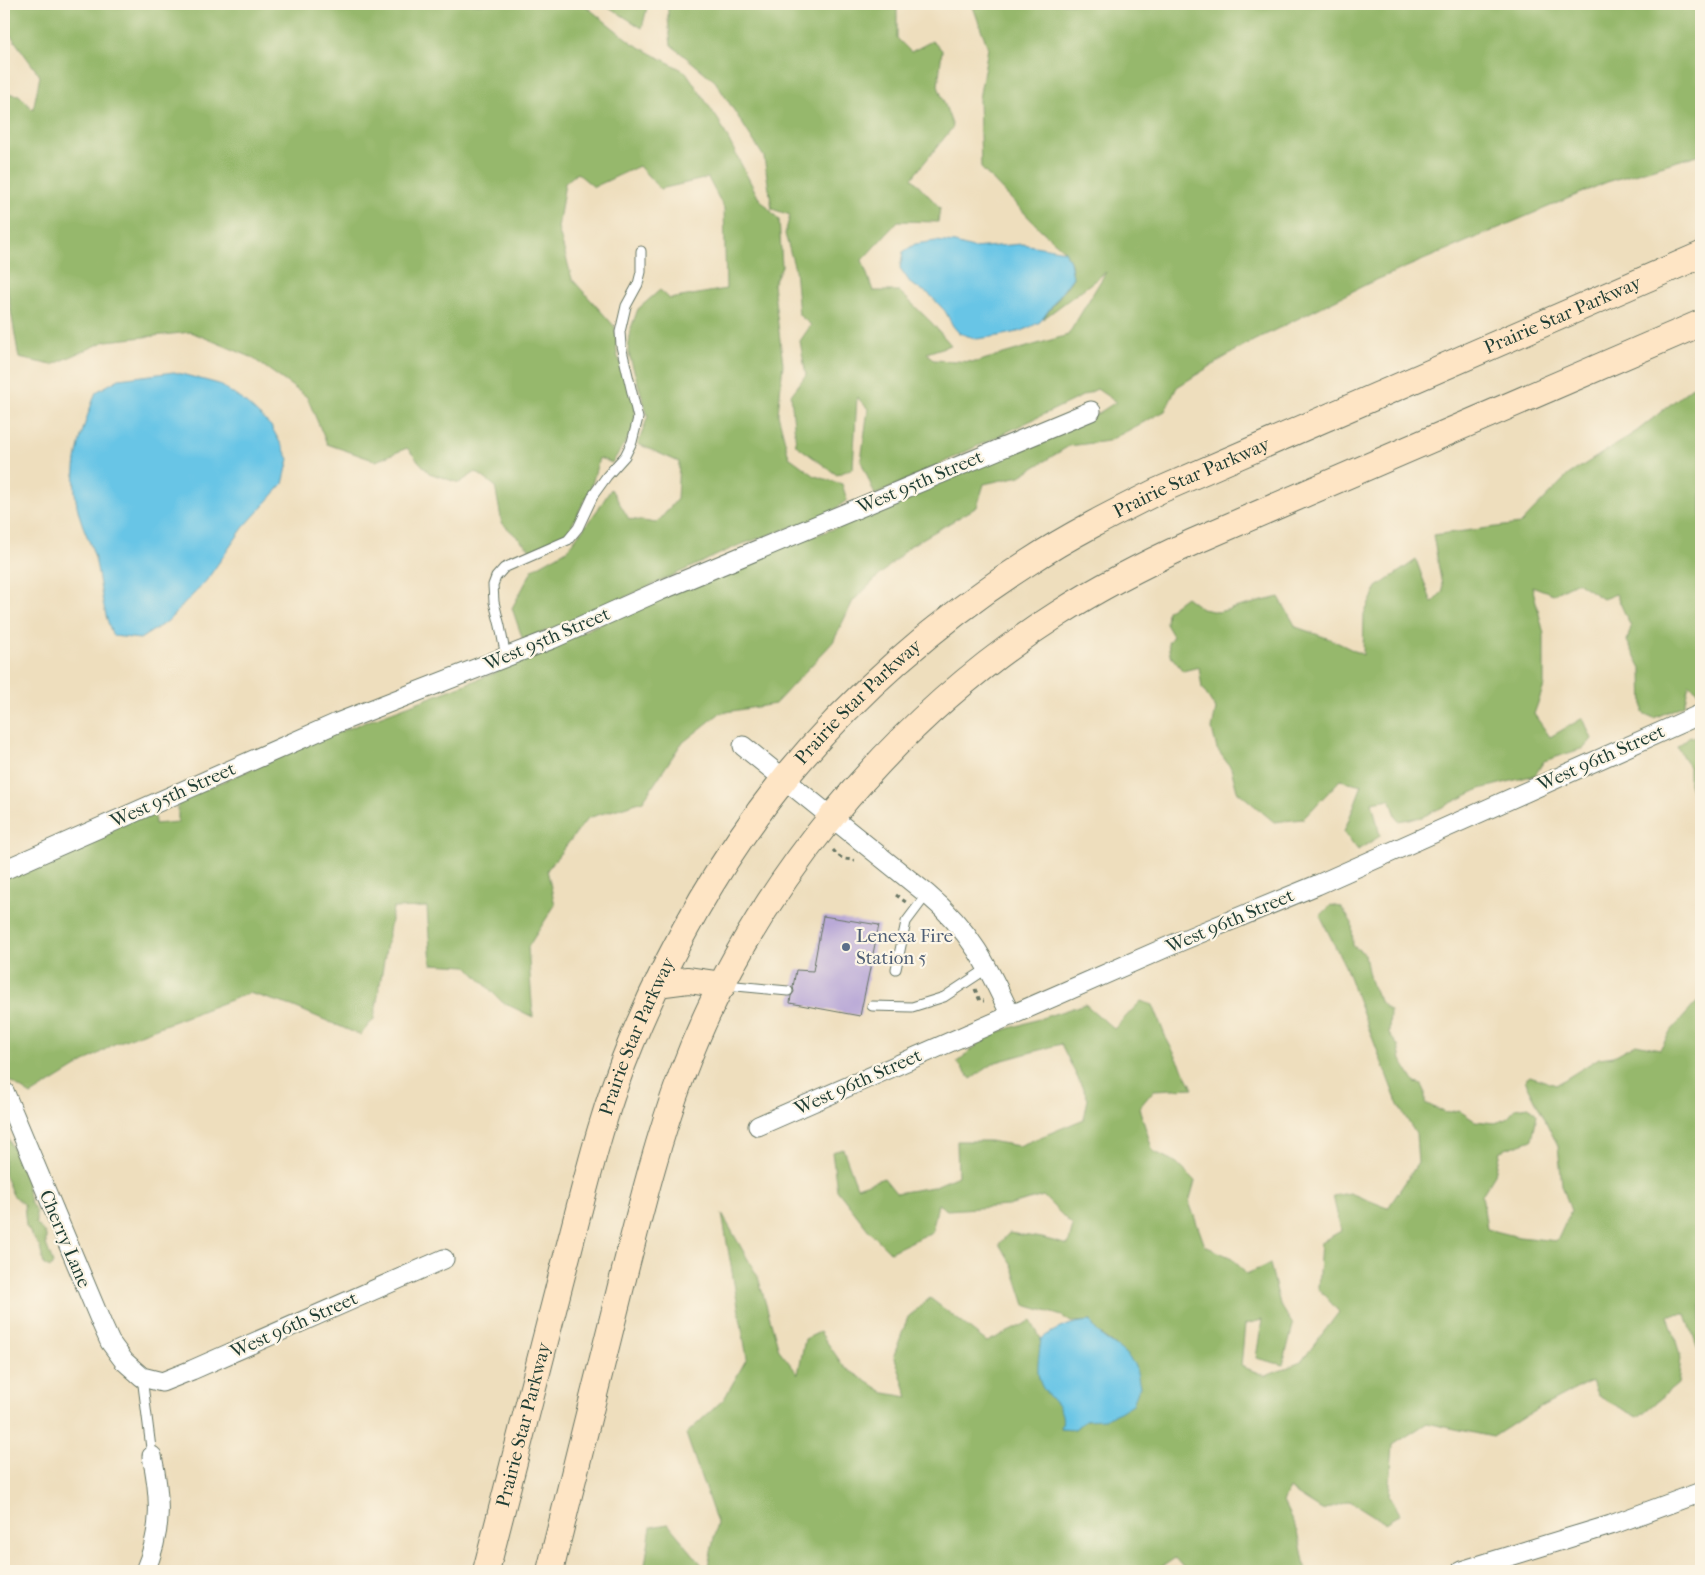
<svg xmlns="http://www.w3.org/2000/svg" width="1705" height="1575" font-family="'IM FELL French Canon',serif">
  <style>
    .forest { fill: #96b86c; stroke: #5a7a50 }
    .water { fill: #68c5e6; stroke: #44818d }
    .building { fill: #b9a9d7 }
    .lines { fill: none; stroke-linecap: round; stroke-linejoin: round }
    .lane-casing { stroke: #677564; stroke-width: 11 }
    .street-casing { stroke: #677564; stroke-width: 21 }
    .secondary-casing { stroke: #677564; stroke-width: 28 }
    .path { stroke: #677564; stroke-width: 3; stroke-dasharray: 4 4; stroke-linecap: butt }
    .lane { stroke: #fff; stroke-width: 9 }
    .street { stroke: #fff; stroke-width: 19 }
    .secondary { stroke: #fee5c5; stroke-width: 26 }
    .service-dot { fill: #5c6f8a; stroke: #fcf5e5; stroke-width: 2 }
    .labels { text-anchor: middle; dominant-baseline: central; stroke-width: 4.5; stroke-linejoin: round; paint-order: stroke }
    .street-label { font-size: 19px; fill: #1f3d34; stroke: #fcf5e5 }
    .service-label { font-size: 19px; fill: #4e5e75; stroke: #fcf5e5; text-anchor: start }
  </style>
  <rect width="100%" height="100%" fill="#fcf5e5"/>
  <filter id="ink" filterUnits="userSpaceOnUse"><feTurbulence type="fractalNoise" baseFrequency=".02" numOctaves="2"/><feDisplacementMap in="SourceGraphic" scale="10" xChannelSelector="R" yChannelSelector="G"/><feConvolveMatrix kernelMatrix="1 2 1 2 8 2 1 2 1" color-interpolation-filters="sRGB"/></filter>
  <filter id="wash" filterUnits="userSpaceOnUse"><feTurbulence type="fractalNoise" baseFrequency=".0096" numOctaves="4" result="noise"/><feDisplacementMap in="SourceGraphic" scale="20" xChannelSelector="R" yChannelSelector="G"/><feGaussianBlur stdDeviation="1.12" result="paint"/><feColorMatrix in="noise" values="0 0 0 0 0 0 0 0 0 0 0 0 0 0 0 0 0 1.4 0 .05"/><feComposite in="paint" operator="in"/></filter>
  <g filter="url(#wash)">
    <rect width="100%" height="100%" fill="#eedebd"/>
    <!-- forest -->
    <path class="forest" d="M4,4H583L632,43L686,72L719,121L758,197L779,220L782,266L773,284L783,364L778,414L789,457L815,476L842,484L847,500L829,514L737,546L602,608L523,640L512,608L533,569L567,550L599,508L611,489L629,519L657,523L677,499L679,462L638,444L648,416L628,351L631,328L638,309L660,290L670,299L726,289L724,208L708,178L660,189L639,166L594,187L577,173L565,183L558,228L572,279L615,327L617,355L636,397L634,429L612,463L599,458L591,488L569,531L532,551L502,523L495,486L476,472L459,483L429,473L407,448L376,461L327,444L307,397L251,357L191,332L106,341L52,365L19,358L7,288L4,277V233L8,229L4,225V93L19,95L33,110L40,76L4,26Z
      M604,4H648L642,28Z
      M668,4H897V38L911,52L932,41L942,50L938,86L953,127L912,178L940,208L938,222L898,221L862,260L873,291H899L931,322L951,345L927,353L934,360L976,362L1068,335L1106,272L1043,319L1073,278L1071,264L1065,251L1041,230L981,168L979,99L988,48L972,4H1701V154L1607,182L1369,283L1243,346L1177,387L1165,411L1108,441L1069,446L1020,476L984,484L977,507L910,546L853,601L833,642L775,704L720,713L681,744L643,801L588,818L547,870L555,905L528,947L533,1017L502,1002L467,966L431,964L427,907L393,908L374,1019L360,1035L292,1006L249,993L114,1044L31,1095L8,1080L4,1072V872L154,809L155,824L178,822V801L318,740L492,674L604,622L776,550L855,521L880,503L1094,416L1116,402L1097,389L875,495L861,461L868,409L857,397L853,468L837,475L796,445L791,395L806,375L800,341L811,325L799,315L795,269L785,234L790,215L772,209L764,157L715,81L671,45L668,19Z
      M1701,380V694L1689,684L1684,705L1654,718L1643,713L1642,670L1627,641L1631,627L1616,594L1603,599L1577,582L1553,594L1532,586L1544,634V686L1534,714L1550,737L1583,718L1592,739L1584,748L1544,761L1535,775L1480,789L1422,817L1398,821L1390,799L1372,802L1380,836L1358,850L1344,832L1362,785L1340,780L1303,819L1274,822L1237,791L1231,768L1217,749L1212,729L1216,709L1202,688L1199,667L1183,671L1170,655L1168,643L1173,636L1166,624L1167,611L1186,597L1202,609L1218,612L1279,597L1296,627L1330,639L1363,655L1364,614L1377,587L1416,560L1432,603L1443,591L1433,535L1520,524L1568,475L1637,431Z
      M1690,736L1701,740V822L1689,784V767L1677,747Z
      M1331,905L1341,907L1352,923L1353,946L1365,954C1368,974 1372,998 1390,1011L1389,1033L1398,1046L1401,1060L1415,1083L1422,1085L1425,1091V1103L1446,1113L1458,1110L1475,1121L1495,1123L1507,1119L1516,1108L1529,1106L1537,1115L1532,1140L1500,1151L1495,1174L1482,1195L1487,1229L1519,1237L1557,1241L1571,1211L1562,1185L1558,1146L1525,1080L1530,1076L1556,1085L1599,1058L1614,1056L1636,1044L1660,1049L1671,1031L1697,1002L1701,1001V1358L1686,1314L1668,1315L1681,1358L1678,1384L1638,1417L1598,1396L1591,1381L1527,1415L1493,1437L1427,1423L1393,1445L1389,1495L1400,1514L1385,1523L1350,1501L1322,1510L1289,1489L1283,1502L1298,1532L1306,1571H1186L1175,1558L1156,1571H707L717,1523L686,1434L724,1399L747,1358L722,1214L758,1277L779,1350L798,1374L805,1339L820,1332L844,1367L885,1393L908,1397L894,1355L908,1317L930,1298L987,1342L1031,1321L1041,1339L1039,1378L1048,1394L1061,1409L1064,1419L1061,1428L1075,1429L1085,1420L1104,1418L1115,1345L1095,1330L1091,1321L1071,1322L1062,1316L1025,1305L1012,1265L999,1244L1009,1233L1042,1238L1068,1245L1073,1226L1043,1196L1008,1206L947,1210L938,1204L932,1232L890,1252L869,1231L837,1190L832,1152L843,1149L857,1187L884,1178L896,1193L933,1187L958,1176L957,1141H989L1019,1146L1084,1119L1088,1099L1061,1044L996,1062L971,1079L957,1062L989,1035L1085,1004L1114,1029L1141,1001L1153,1005L1166,1038L1193,1088L1154,1090L1139,1108L1153,1151L1177,1163L1195,1181L1189,1202L1205,1246L1232,1258L1246,1274L1270,1264L1280,1304L1293,1325L1283,1365L1256,1358L1262,1320L1245,1324L1241,1366L1266,1376L1301,1362L1339,1312L1318,1288L1321,1242L1341,1231L1333,1196L1350,1193L1388,1208L1418,1163L1416,1134L1398,1105L1345,966L1320,916Z
      M4,1129L26,1179L30,1202L36,1211V1223L46,1235V1244L53,1263L50,1268L44,1265L40,1248L26,1226L24,1205L13,1195L4,1174Z
      M668,1524L707,1571H644L651,1527Z"/>
    <!-- water -->
    <path class="water" d="M936,241L955,243L973,248L1022,244L1065,251L1070,262L1073,277L1040,322L1022,331L998,336L977,339L959,333L953,326L945,311L929,294L911,284L900,268L903,252L915,244Z
      M174,372L219,384L246,403L271,426L289,459L283,484L243,528L206,581L168,621L140,639L113,636C102,611 101,584 95,558C91,543 83,529 79,514C67,470 81,433 96,392L119,379Z
      M1091,1321C1098,1340 1118,1343 1131,1360C1137,1367 1138,1378 1140,1386L1133,1404L1120,1412L1104,1419L1085,1420L1075,1429L1061,1428C1069,1404 1043,1399 1039,1378C1036,1368 1040,1349 1041,1339C1056,1328 1072,1322 1091,1321Z"/>
    <g id="blocks">
      <!-- building -->
      <path class="building" d="M823,916L879,925L860,1016L790,1003L791,996L794,992L793,987L796,970L813,971Z"/>
    </g>
  </g>
  <g filter="url(#ink)">
    <use href="#blocks" fill-opacity="0" stroke="#677564" stroke-width="1"/>
    <g class="lines">
      <!-- lane casing -->
      <g class="lane-casing">
        <path id="lane" d="M506,657L500,626L494,602L493,585L496,577L504,568L568,540L578,528L594,494L607,476L625,456L632,442L638,418L621,346L620,332L626,306L638,284L641,272V251
          M896,969L906,922L927,894
          M726,985L788,991
          M872,1006L912,1007L944,997L988,968
          M142,1377L152,1456"/>
      </g>
      <!-- street casing -->
      <g class="street-casing">
        <path id="street" d="M743,746L927,894C970,930 988,966 1011,1016
          M4,870L337,723L552,639L659,591L1091,411
          M4,1091L101,1322L110,1342L124,1361L142,1377L162,1382L192,1370L444,1259
          M758,1126L1181,941L1317,885L1701,714
          M145,1571C162,1531 161,1498 152,1456
          M1461,1571L1611,1525L1701,1492"/>
      </g>
      <!-- secondary casing -->
      <g class="secondary-casing">
        <g id="secondary">
          <path d="M657,984L688,980L723,985"/>
          <path id="s1" d="M486,1571C512,1470 538,1369 564,1267C584,1192 601,1115 631,1043C670,949 721,858 785,778C853,695 938,620 1029,562C1070,535 1114,513 1158,491L1701,255"/>
          <path d="M550,1571C574,1476 597,1381 621,1286C639,1216 656,1145 681,1077C750,891 891,720 1058,614C1101,586 1147,563 1193,542L1701,323"/>
        </g>
      </g>
      <!-- path -->
      <path class="path" d="M833,850C842,860 843,859 855,860
        M896,895L907,903
        M975,989L980,1001H984"/>
      <!-- lane -->
      <use href="#lane" class="lane"/>
      <!-- street -->
      <use href="#street" class="street"/>
      <!-- secondary -->
      <use href="#secondary" class="secondary"/>
    </g>
  </g>
  <!-- markers -->
  <circle class="service-dot" cx="846" cy="947" r="5"/>
  <g class="labels">
    <!-- street labels -->
    <g class="street-label">
      <text stroke="none"><textPath href="#s1" startOffset="1771">Prairie Star Parkway</textPath></text>
      <text stroke="none"><textPath href="#s1" startOffset="1366">Prairie Star Parkway</textPath></text>
      <text transform="translate(920 482) rotate(-23)">West 95th Street</text>
      <text transform="translate(547 639) rotate(-23)">West 95th Street</text>
      <text stroke="none"><textPath href="#s1" startOffset="961">Prairie Star Parkway</textPath></text>
      <text transform="translate(1601 758) rotate(-24)">West 96th Street</text>
      <text transform="translate(173 795) rotate(-24)">West 95th Street</text>
      <text transform="translate(1230 921) rotate(-23)">West 96th Street</text>
      <text stroke="none"><textPath href="#s1" startOffset="556">Prairie Star Parkway</textPath></text>
      <text transform="translate(858 1082) rotate(-24)">West 96th Street</text>
      <text transform="translate(65 1239) rotate(67)">Cherry Lane</text>
      <text transform="translate(294 1325) rotate(-24)">West 96th Street</text>
      <text stroke="none"><textPath href="#s1" startOffset="151">Prairie Star Parkway</textPath></text>
    </g>
    <!-- service labels -->
    <g class="service-label">
      <text x="856" y="936">Lenexa Fire<tspan x="856" dy="22">Station 5</tspan></text>
    </g>
  </g>
  <!-- margin -->
  <rect width="1705" height="1575" fill="none" stroke="#fcf5e5" stroke-width="20"/>
</svg>
